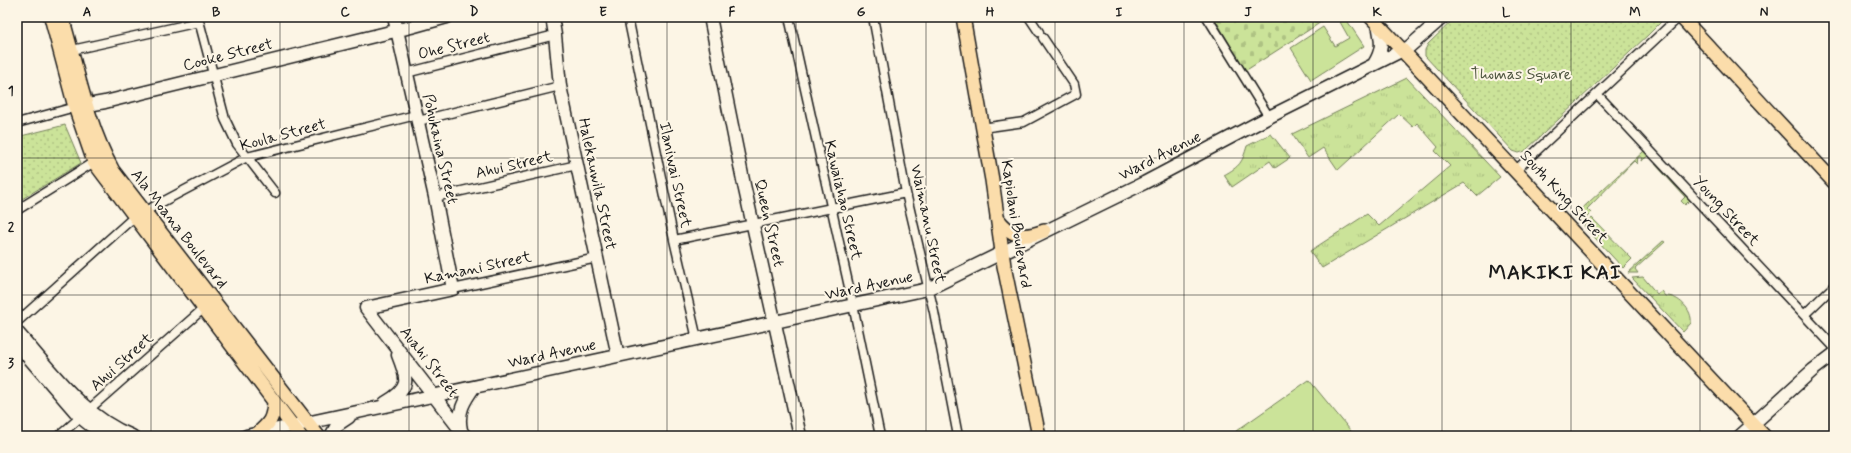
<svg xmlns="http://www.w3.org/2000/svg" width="1851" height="453" font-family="Mynerve,sans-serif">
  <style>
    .grass { fill: url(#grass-tufts); stroke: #74805a }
    .cemetery { fill: url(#cemetery-stones); stroke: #74805a }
    .park { fill: url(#park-dots); stroke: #74805a }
    .pitch { fill: #cbe399; stroke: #74805a }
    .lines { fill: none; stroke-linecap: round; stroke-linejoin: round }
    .street-casing { stroke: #1c1c1c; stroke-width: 11 }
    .secondary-casing { stroke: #1c1c1c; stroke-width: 15 }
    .primary-casing { stroke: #1c1c1c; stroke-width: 16 }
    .street { stroke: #fcf5e5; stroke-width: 8 }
    .secondary { stroke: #fcf5e5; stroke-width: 12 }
    .primary { stroke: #fbddab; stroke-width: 13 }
    .grid { fill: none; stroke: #1c1c1c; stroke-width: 1; stroke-opacity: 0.55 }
    .labels { text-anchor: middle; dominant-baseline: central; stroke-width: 4; stroke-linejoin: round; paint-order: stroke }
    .street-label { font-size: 16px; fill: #1c1c1c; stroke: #fcf5e5 }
    .park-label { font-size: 16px; fill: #515842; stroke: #fcf5e5 }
    .district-label { font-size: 20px; font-weight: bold; letter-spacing: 1px; fill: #1c1c1c; stroke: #fcf5e5 }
    .neatline { fill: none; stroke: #1c1c1c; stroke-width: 1.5 }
    .grid-label { font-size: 13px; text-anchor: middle; font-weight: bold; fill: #1c1c1c }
  </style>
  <defs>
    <pattern id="grass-tufts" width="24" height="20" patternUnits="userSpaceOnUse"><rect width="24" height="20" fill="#cbe399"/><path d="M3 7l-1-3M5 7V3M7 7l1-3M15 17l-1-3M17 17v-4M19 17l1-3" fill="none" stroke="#aec283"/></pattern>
    <pattern id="cemetery-stones" width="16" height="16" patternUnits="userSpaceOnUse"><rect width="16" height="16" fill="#cbe399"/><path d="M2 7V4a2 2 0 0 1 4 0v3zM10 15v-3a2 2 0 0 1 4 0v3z" fill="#aec283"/></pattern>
    <pattern id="park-dots" width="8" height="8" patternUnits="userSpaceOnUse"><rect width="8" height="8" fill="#cbe399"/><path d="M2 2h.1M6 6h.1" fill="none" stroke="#aec283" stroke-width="1.8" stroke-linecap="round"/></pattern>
  </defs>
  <rect width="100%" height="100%" fill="#fcf5e5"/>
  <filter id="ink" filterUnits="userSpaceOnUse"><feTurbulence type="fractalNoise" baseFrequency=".025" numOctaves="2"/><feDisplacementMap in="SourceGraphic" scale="8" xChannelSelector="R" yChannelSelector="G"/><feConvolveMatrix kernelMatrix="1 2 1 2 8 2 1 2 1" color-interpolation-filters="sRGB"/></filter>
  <g filter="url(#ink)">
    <!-- grass -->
    <path class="grass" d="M1407,78L1500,177L1477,196L1464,183L1322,268L1310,251L1367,214L1379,226L1450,166L1435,151L1438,147L1417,123L1413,127L1399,114L1338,170L1323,148L1308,158L1292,134Z
      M1271,134L1290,158L1275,168L1270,161L1232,187L1224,175C1240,166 1242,163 1247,146Z
      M1644,151L1648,156L1641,161L1642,157H1638L1637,164L1634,161L1587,209L1591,213L1581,223L1574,216Z
      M1655,164L1690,200L1685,205L1681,201L1685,197Z
      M1592,218L1632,259L1623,268L1584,226Z
      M1663,241L1665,242L1635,269L1638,273H1628Z
      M1643,277L1657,294L1661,291L1665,296C1678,295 1693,310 1691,323L1683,332L1632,278Z"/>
    <!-- cemetery -->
    <path class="cemetery" d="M1214,17H1329L1245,71Z"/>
    <!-- park -->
    <path class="park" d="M1456,17H1663L1661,22L1648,35L1525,151L1519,153L1513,151L1425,56V50L1428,44Z
      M65,125L81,163L17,202V137Z"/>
    <!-- pitch -->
    <path class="pitch" d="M1346,19L1364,46L1311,80L1291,48L1323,27L1335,46L1349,38L1340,22Z
      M1309,380L1355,436H1239L1236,431Z"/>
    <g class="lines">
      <!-- street casing -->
      <g class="street-casing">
        <path id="street" d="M198,17L225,119L237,144L275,193
          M628,17L674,240L697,339
          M789,17L853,305L880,436
          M873,17L906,193L934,312L958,436
          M1029,17L1039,32
          M1207,17L1269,117
          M72,50L199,22
          M406,73L555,35
          M1597,94L1834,347
          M418,121L560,86
          M17,123L75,107
          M982,128L1024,122L1076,94L1074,84L1043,38
          M1515,171L1679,17
          M435,197L577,165
          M17,210L94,162
          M674,240L906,193
          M453,289L597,258
          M1804,315L1834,286
          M17,322L134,217L247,157L416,115
          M59,436L203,309"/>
      </g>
      <!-- secondary casing -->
      <g class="secondary-casing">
        <path id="secondary" d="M394,17L435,197L453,289L366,308L465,436
          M552,17L555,35L560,86L618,356
          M710,17L744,185L800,436
          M1374,64C1384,48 1381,41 1378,24
          M77,107L105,102L411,27L447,17
          M17,332C51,370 83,417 132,436
          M17,344L80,417L90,425L109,436
          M385,403C411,388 408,380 398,355
          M461,430C457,412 464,401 474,387
          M246,436L928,289L1144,183L1269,117L1409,47L1443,17
          M331,436L337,425L349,417
          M1740,436L1813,370L1834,354"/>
      </g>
      <!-- primary casing -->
      <g class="primary-casing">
        <path id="primary" d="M51,17L75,107L94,162L300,436
          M62,17C77,68 87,124 113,171L318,436
          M963,17L992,180L1004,266L1039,436
          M1371,17L1764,436
          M1681,17L1834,182
          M997,218C1011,237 1023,239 1044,231
          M257,434C270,423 273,419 274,402"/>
      </g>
      <!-- street -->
      <use href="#street" class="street"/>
      <!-- secondary -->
      <use href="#secondary" class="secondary"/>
      <!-- primary -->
      <use href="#primary" class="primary"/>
    </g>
  </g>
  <!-- grid -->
  <path class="grid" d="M151,17V436M280,17V436M409,17V436M538,17V436M667,17V436M796,17V436M926,17V436M1055,17V436M1184,17V436M1313,17V436M1442,17V436M1571,17V436M1700,17V436M17,158H1834M17,295H1834"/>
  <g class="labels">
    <!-- street labels -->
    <g class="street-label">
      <text transform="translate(454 46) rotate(-14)">Ohe Street</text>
      <text transform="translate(228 55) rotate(-14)">Cooke Street</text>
      <text transform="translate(283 135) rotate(-15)">Koula Street</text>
      <text transform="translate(440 149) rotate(77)">Pohukaina Street</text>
      <text transform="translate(1160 156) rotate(-27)">Ward Avenue</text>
      <text transform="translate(514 165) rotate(-13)">Ahui Street</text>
      <text transform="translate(675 175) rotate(78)">Ilaniwai Street</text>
      <text transform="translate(597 184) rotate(78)">Halekauwila Street</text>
      <text transform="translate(1564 197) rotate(47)">South King Street</text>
      <text transform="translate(843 200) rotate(77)">Kawaiahao Street</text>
      <text transform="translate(1726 211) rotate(47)">Young Street</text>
      <text transform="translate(769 223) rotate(77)">Queen Street</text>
      <text transform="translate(928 224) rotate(78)">Waimanu Street</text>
      <text transform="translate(1016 224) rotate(81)">Kapiolani Boulevard</text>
      <text transform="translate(179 229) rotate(52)">Ala Moana Boulevard</text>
      <text transform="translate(478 268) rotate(-12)">Kamani Street</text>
      <text transform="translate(869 286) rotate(-12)">Ward Avenue</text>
      <text transform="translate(552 354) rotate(-12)">Ward Avenue</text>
      <text transform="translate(122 362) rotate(-42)">Ahui Street</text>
      <text transform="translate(429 362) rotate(52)">Auahi Street</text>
    </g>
    <!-- park labels -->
    <g class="park-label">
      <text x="1521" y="74">Thomas Square</text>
    </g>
    <!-- district labels -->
    <g class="district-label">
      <text x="1555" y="273">MAKIKI KAI</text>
    </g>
  </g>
  <!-- margin -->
  <rect width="1851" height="453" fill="none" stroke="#fcf5e5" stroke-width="44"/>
  <rect x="22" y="22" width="1807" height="409" class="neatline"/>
  <g class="grid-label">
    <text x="87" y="16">A</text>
    <text x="216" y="16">B</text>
    <text x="345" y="16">C</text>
    <text x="474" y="16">D</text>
    <text x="603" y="16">E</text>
    <text x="732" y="16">F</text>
    <text x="861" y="16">G</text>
    <text x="990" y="16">H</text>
    <text x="1119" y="16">I</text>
    <text x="1248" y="16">J</text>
    <text x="1377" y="16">K</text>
    <text x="1506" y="16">L</text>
    <text x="1635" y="16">M</text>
    <text x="1764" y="16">N</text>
    <text x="11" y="95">1</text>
    <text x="11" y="231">2</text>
    <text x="11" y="367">3</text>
  </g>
</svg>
